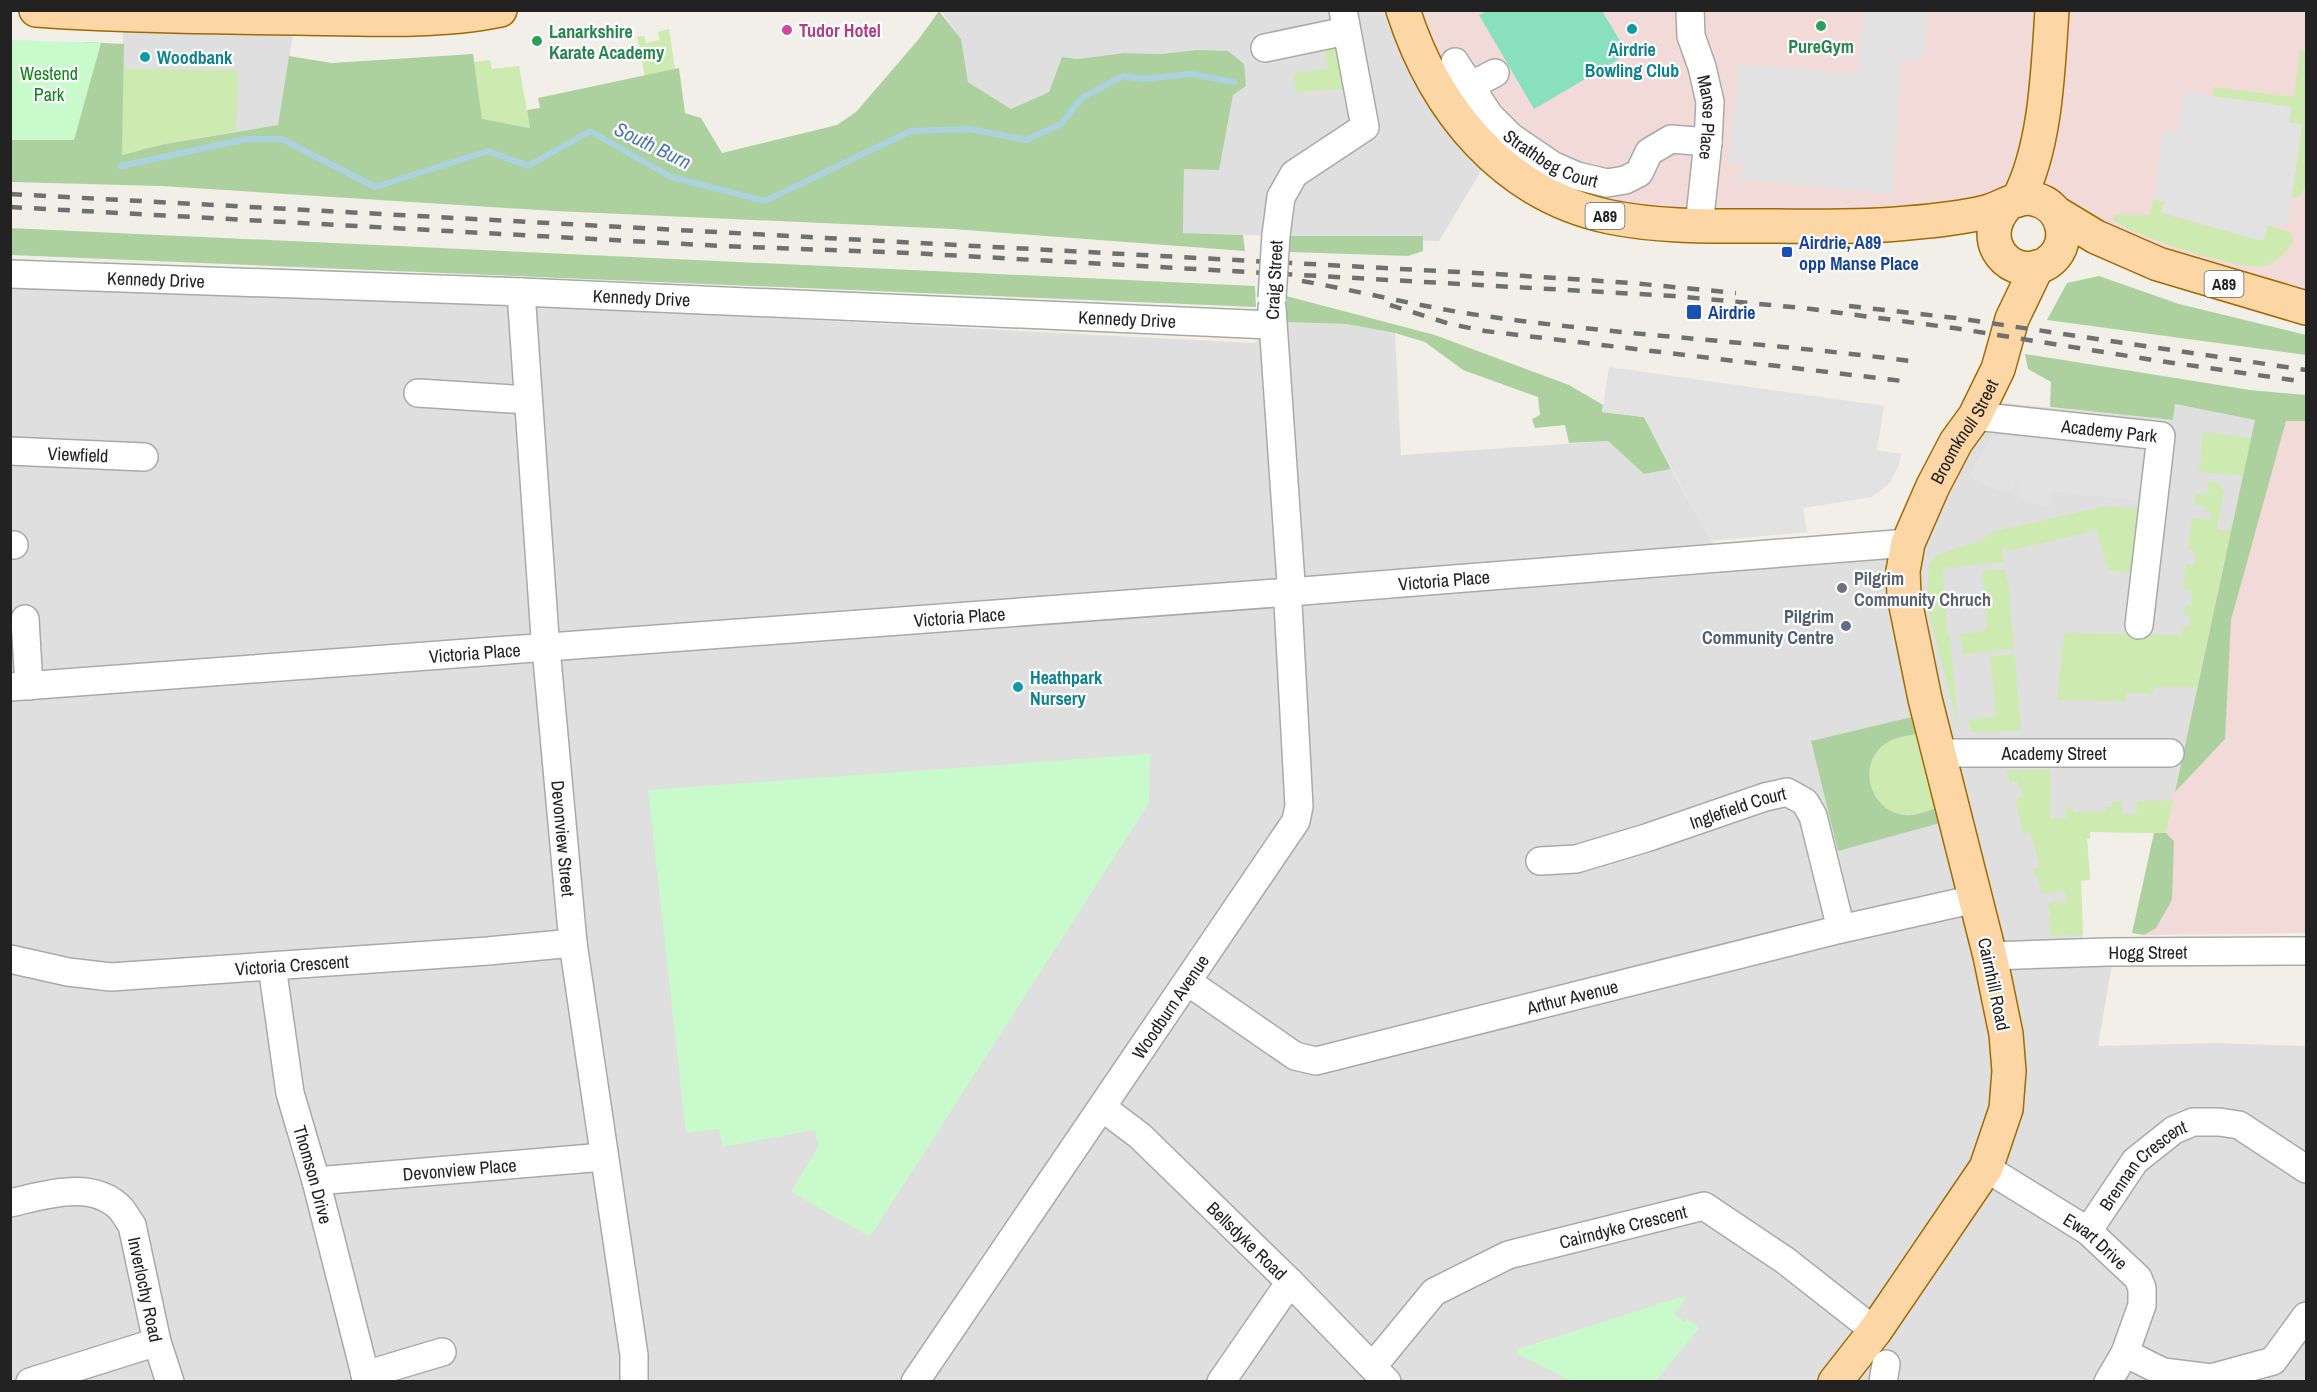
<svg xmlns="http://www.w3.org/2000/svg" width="2317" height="1392" font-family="'Archivo Narrow',sans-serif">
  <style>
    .residential { fill: #e0dfdf }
    .commercial { fill: #f2dad9 }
    .grass { fill: #cdebb0 }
    .forest { fill: #add19e }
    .park { fill: #c8facc }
    .pitch { fill: #88e0be }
    .parking { fill: #e2e2e2 }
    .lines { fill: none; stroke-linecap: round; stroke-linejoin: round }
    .stream { stroke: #aad3df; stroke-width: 6 }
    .minor-casing { stroke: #a9a9a9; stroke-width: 30 }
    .major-casing { stroke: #a06b00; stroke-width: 36 }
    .minor { stroke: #fff; stroke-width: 27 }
    .major { stroke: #fcd6a4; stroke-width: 33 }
    .rail { stroke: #707070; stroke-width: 4.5; stroke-dasharray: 12 12; stroke-linecap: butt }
    .minor-bridge-casing { stroke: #a9a9a9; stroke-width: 30; stroke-linecap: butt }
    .minor-bridge { stroke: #fff; stroke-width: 27 }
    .leisure-dot { fill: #2e9e5b; stroke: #fff; stroke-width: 2 }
    .culture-dot { fill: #0f9aa8; stroke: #fff; stroke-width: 2 }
    .hotel-dot { fill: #d1479c; stroke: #fff; stroke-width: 2 }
    .transit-dot { fill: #1a4fb4; stroke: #fff; stroke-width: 2 }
    .worship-dot { fill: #6b7280; stroke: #fff; stroke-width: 2 }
    .service-dot { fill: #5c6f8a; stroke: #fff; stroke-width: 2 }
    .labels { text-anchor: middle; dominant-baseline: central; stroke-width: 4.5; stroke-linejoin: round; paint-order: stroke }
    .shield { fill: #fff; stroke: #646464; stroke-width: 1.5 }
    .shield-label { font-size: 16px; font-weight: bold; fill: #222 }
    .hotel-label { font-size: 18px; font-weight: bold; fill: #b23c85; stroke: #fff; text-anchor: start }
    .leisure-label { font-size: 18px; font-weight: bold; fill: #27864d; stroke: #fff; text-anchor: start }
    .culture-label { font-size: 18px; font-weight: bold; fill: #0d838f; stroke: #fff; text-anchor: start }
    .park-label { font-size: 18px; fill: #0c8416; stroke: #fff }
    .street-label { font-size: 18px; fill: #222; stroke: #fff }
    .transit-label { font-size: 18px; font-weight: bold; fill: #164399; stroke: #fff; text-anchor: start }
    .worship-label { font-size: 18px; font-weight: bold; fill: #5b616d; stroke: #fff; text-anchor: start }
    .service-label { font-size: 18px; font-weight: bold; fill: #4e5e75; stroke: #fff; text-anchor: end }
    .water-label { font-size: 20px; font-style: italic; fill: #4a7aab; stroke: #fff }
  </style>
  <rect width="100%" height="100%" fill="#f2efe9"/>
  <!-- residential -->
  <path class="residential" d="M297,11L278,125L165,144L122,155L123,15Z
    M941,11H1404L1490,156L1439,241L1183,233L1184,169L1196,50L1162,54L1124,53L1078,59L1062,58L1049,92L1011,109L968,82L961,39Z
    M11,282L540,306L1254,343L1285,322L1346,324L1395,333L1401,455L1608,441L1644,474L1671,469L1722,559L1908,543L1983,401L2173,420L2175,404L2255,420L2166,833L2090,832V839H2087L2090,880H2081L2083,952H2114L2098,1046L2216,1043L2306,1046V1381L11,1382Z"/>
  <!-- commercial -->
  <path class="commercial" d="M1404,11H2306V308L2007,205L1639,222L1490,156Z
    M2255,420L2306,421V933L2144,935Z"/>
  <!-- grass -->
  <path class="grass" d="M669,29L675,69L645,77L637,37L644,36L646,43L660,40L658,32Z
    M1338,48L1344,89L1296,92L1293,74L1328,68L1325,50Z
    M2300,50L2306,51V186L2299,197H2292L2302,125L2289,122L2291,107L2213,96V87L2294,97Z
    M490,60L492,69L519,66L530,128L482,120L474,62Z
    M123,69L238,70L236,131L165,144L122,155Z
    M2153,199L2165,201L2161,213L2263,241L2268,225L2291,233L2293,243C2286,252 2277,262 2265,266C2242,272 2130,235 2112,219L2117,215H2150Z
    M2203,432L2251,438L2243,476L2199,472Z
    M2209,481L2218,483L2224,491L2217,529L2229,531L2235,512L2197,687H2155L2149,698V693H2128L2126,694V701L2057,700L2064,633L2182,635L2184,626H2190L2191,616L2184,615L2185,605H2191L2192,590L2183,589L2186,564L2194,565L2196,551L2188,550L2192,518L2211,520L2212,513L2205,512L2206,506L2195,505L2196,493L2208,494Z
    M2106,506L2142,509L2135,574L2108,570L2096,528L2094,529V531L2009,551L2008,547L2002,548L2004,562L1943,568L1947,634H1950L1958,726L1927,606L1929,563L1939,554L1980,541L1991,532Z
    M2005,569L2009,587L2014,649L1963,654L1960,634L1985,631L1984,628L1987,627L1982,571Z
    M2015,654L2021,731L1971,732L1968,719L1996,716L1990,656Z
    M1917,734L1936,808C1926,812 1915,816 1904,815C1870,811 1856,765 1885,744C1894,737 1906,736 1917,734Z
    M2006,770H2049L2051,781L2050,819L2066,818V807H2073V812H2105V807H2112V802L2122,801V814H2136L2137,801L2173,800L2166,833L2090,832V839H2087L2090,880L2081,881L2083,935L2052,936L2048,918L2051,917L2047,903L2061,900L2062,904L2067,903L2064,890L2043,894L2033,869L2040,867L2030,832L2023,833L2015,800L2023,797L2018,781L2010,783Z"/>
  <!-- forest -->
  <path class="forest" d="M939,11L961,39L968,82L1011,109L1049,92L1062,57L1078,59L1124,53L1162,54L1196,50L1228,51L1244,64L1246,86L1233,95L1219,170L1184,169L1183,233L1243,235L1245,251L953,229L555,211L161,186L11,182V123L84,42L124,44L122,155L165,144L278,125L289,56L332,63L473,54L482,119L530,128L527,110L540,108L538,98L679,68L685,113L701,118L722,153L837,125L856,112L918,40Z
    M10,228L1255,286L1256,307L11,255Z
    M1290,236H1423V251L1408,256L1290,252Z
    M2099,276L2179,304L2306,335V355L2047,320L2067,283Z
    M1286,296L1435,335L1569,385L1603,405L1602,412L1644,417L1671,469L1644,474L1608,441L1569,443L1565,425L1535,428L1532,419L1540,415L1538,397L1463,370L1425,342L1395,333L1346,324L1285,322Z
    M2025,354L2250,390L2306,395V421H2286L2231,620L2225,739L2175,792L2255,420L2175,404L2173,420L2050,407L2051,382L2028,369Z
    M1912,717L1917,734C1906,736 1894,737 1885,744C1856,765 1870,811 1904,815C1915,816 1926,812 1936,808L1940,823L1838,851L1811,741Z
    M2154,833H2166L2174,841L2172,900L2156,928L2144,935L2132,933Z"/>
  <!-- park -->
  <path class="park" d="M11,40L101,43L74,140H11Z
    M1150,754L1149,803L870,1237L791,1192L819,1145L814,1130L723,1147L719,1129L686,1133L648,790Z
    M1684,1296L1685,1300L1674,1314L1684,1322L1687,1318L1699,1328L1656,1381H1572L1518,1354V1349Z"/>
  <!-- pitch -->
  <path class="pitch" d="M1487,11H1602L1628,54L1534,109L1479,15Z"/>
  <!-- parking -->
  <path class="parking" d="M1864,11H1929L1923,60H1901L1893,194L1740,179L1744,165L1728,163L1739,64L1857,74Z
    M2183,92L2292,107L2289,122L2302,125L2287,226L2269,222L2263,241L2161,212L2165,201L2155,200L2162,131L2179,132Z
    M1609,367L1884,406L1877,450L1901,454L1899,465L1889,484L1872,497L1803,508L1807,532L1711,541L1644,417L1602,412Z
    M1993,435L2145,451L2139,501L2052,491L2049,507L2037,505L2019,496L2021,491L2019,481L2015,480L2014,493L1998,491L1969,475Z"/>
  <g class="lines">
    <!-- stream -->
    <path class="stream" d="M121,166L247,139H282L375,187L488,151L528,166L590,131L671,177L765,201L911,131L970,129L1026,140L1061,124L1083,97L1123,76L1143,79L1191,74L1234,82"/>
    <!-- minor casing -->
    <g class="minor-casing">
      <g id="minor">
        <path id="s1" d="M1690,10L1691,36L1702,67L1710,102L1708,142L1699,226"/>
        <path d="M1265,48L1346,31"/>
        <path id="s2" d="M1455,62L1489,115L1511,137L1552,165L1577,176L1607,183L1625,180L1639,173L1649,152L1671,139L1708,142"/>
        <path d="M1470,86L1495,73"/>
        <path d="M1276,235L1281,197L1294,174L1365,127L1343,10"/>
        <path id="s3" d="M10,274L521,292L1271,325"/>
        <path id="s4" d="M521,292L545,637L573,943L634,1355V1382"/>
        <path d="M418,393L528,400"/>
        <path id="s5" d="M1975,416L2161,436L2139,625"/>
        <path id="s6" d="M10,451L144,457"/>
        <path d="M10,545H14"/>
        <path d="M25,619L29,686"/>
        <path id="s7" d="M10,687L1290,592L1908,543"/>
        <path id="s8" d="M1938,753H2170"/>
        <path id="s9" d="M1540,861L1576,859L1646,838L1765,797L1787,792L1805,802L1813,816L1841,929"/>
        <path id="s10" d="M1990,956L2107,952L2306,951"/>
        <path id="s11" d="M10,959L68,972L111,977L488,951L573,943"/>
        <path id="s12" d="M272,966L290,1093L316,1181L367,1382"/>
        <path id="s13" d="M1188,982L1295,1056L1316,1061L1841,929L1975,899"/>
        <path id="s14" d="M1103,1108L1140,1136L1290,1282L1387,1382"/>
        <path id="s15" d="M1986,1168L2088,1231L2138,1278L2142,1288V1305L2125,1353L2108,1382"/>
        <path id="s16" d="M316,1181L604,1157"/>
        <path id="s17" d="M10,1203C45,1195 93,1179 121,1209C125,1214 128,1220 132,1225L157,1342L170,1382"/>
        <path id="s18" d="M2088,1231L2135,1161L2174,1130L2193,1122H2219L2239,1125L2306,1169"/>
        <path d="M2125,1353L2163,1372L2211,1378L2273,1361L2306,1316"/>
        <path id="s19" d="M1373,1366L1434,1292L1508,1255L1704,1206L1786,1261L1875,1331"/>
        <path d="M365,1375L442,1352"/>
        <path d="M30,1382L157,1342"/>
        <path id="s20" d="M915,1382L1296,821L1299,806L1288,603L1291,583L1272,308"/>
        <path d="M1221,1382L1290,1282"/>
        <path d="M1883,1382L1886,1364"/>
      </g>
    </g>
    <!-- major casing -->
    <g class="major-casing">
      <g id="major">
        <path d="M36,10C123,16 209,17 296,18C361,19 437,23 500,10"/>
        <path d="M1403,10C1435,110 1504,195 1610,217C1659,227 1709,226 1759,226C1808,226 1859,228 1908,223C1933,221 1961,218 1986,212C2002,208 2018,195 2034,199C2064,205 2074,245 2047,263C2013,284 1973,241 2007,205"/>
        <path d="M2018,200C2046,147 2048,70 2052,10"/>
        <path d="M2058,214L2096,237L2158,264L2306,308"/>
        <path id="s21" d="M1835,1382L1875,1331L1986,1168L2006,1109L2009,1071L2006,1034L1990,956L1925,699L1904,596L1903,571L1908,543L1933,486L1956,442L1975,416L1998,369L2012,319L2037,267"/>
      </g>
    </g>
    <!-- minor -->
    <use href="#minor" class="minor"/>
    <!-- major -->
    <use href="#major" class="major"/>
    <!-- rail -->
    <path class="rail" d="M10,194L1495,274L1632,283L1736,293
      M10,207L721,246L911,253L1674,296L1803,308L1954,328L2153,360L2306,382
      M1302,281C1358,291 1414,305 1471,314C1619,336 1769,342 1917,362
      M1390,305L1450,324L1485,331L1911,382
      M1849,306L1956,318L2306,370"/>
    <!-- minor-bridge casing -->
    <g class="minor-bridge-casing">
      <path id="minor-bridge" d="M1272,298L1276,235"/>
    </g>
    <!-- minor-bridge -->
    <use href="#minor-bridge" class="minor-bridge"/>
  </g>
  <!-- markers -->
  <g class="leisure-dot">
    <circle cx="1821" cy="26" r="6"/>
    <circle cx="537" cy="41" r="6"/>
  </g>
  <g class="culture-dot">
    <circle cx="1632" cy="29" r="6"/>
    <circle cx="145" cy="57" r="6"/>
    <circle cx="1018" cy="687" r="6"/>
  </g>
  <circle class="hotel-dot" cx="787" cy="30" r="6"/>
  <g class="transit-dot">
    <rect x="1781" y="246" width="12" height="12" rx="3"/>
    <rect x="1686" y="304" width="16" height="16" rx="3"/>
  </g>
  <circle class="worship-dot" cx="1842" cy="588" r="6"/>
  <circle class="service-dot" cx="1846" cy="626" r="6"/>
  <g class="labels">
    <!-- shield labels -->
    <g class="shield">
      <rect x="1585.5" y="203" width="39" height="26" rx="4.5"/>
      <rect x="2204.5" y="271" width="39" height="26" rx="4.5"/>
    </g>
    <g class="shield-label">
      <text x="1605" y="216">A89</text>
      <text x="2224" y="284">A89</text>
    </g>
    <!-- hotel labels -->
    <g class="hotel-label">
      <text x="799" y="30">Tudor Hotel</text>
    </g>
    <!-- leisure labels -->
    <g class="leisure-label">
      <text x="549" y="31">Lanarkshire<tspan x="549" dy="21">Karate Academy</tspan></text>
      <text x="1821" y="46" text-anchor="middle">PureGym</text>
    </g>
    <!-- culture labels -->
    <g class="culture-label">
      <text x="1632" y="49" text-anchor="middle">Airdrie<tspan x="1632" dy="21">Bowling Club</tspan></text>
      <text x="157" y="57">Woodbank</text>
      <text x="1030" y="677">Heathpark<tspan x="1030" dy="21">Nursery</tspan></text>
    </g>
    <!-- park labels -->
    <g class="park-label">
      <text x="49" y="73">Westend<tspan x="49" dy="21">Park</tspan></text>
    </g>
    <!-- street labels -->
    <g class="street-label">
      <text stroke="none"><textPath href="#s1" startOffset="110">Manse Place</textPath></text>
      <text stroke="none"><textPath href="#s2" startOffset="140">Strathbeg Court</textPath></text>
      <text stroke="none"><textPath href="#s3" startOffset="146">Kennedy Drive</textPath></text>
      <text transform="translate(1274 280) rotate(-87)">Craig Street</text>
      <text stroke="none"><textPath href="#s3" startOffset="632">Kennedy Drive</textPath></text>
      <text stroke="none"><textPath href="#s3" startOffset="1118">Kennedy Drive</textPath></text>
      <text stroke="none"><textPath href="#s21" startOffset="1028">Broomknoll Street</textPath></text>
      <text stroke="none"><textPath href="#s5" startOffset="135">Academy Park</textPath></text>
      <text stroke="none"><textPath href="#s6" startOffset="68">Viewfield</textPath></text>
      <text stroke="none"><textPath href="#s7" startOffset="1438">Victoria Place</textPath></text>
      <text stroke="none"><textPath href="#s7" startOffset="952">Victoria Place</textPath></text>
      <text stroke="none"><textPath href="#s7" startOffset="466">Victoria Place</textPath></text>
      <text stroke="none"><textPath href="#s8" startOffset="116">Academy Street</textPath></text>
      <text stroke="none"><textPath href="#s9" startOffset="206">Inglefield Court</textPath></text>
      <text stroke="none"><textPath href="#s4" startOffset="548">Devonview Street</textPath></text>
      <text stroke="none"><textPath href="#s10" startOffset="158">Hogg Street</textPath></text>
      <text stroke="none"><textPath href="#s11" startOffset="284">Victoria Crescent</textPath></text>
      <text transform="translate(1994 984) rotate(78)">Cairnhill Road</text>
      <text stroke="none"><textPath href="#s13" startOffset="416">Arthur Avenue</textPath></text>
      <text stroke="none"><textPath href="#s20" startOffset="454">Woodburn Avenue</textPath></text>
      <text stroke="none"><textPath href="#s16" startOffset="144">Devonview Place</textPath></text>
      <text stroke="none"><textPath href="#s18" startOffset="87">Brennan Crescent</textPath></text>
      <text stroke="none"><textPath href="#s12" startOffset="213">Thomson Drive</textPath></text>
      <text stroke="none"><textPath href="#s19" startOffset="297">Cairndyke Crescent</textPath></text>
      <text stroke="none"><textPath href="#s14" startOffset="196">Bellsdyke Road</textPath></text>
      <text stroke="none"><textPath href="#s15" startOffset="132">Ewart Drive</textPath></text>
      <text stroke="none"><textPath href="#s17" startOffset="202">Inverlochy Road</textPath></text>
    </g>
    <!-- transit labels -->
    <g class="transit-label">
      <text x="1799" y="242">Airdrie, A89<tspan x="1799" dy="21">opp Manse Place</tspan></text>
      <text x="1708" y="312">Airdrie</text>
    </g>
    <!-- worship labels -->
    <g class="worship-label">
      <text x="1854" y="578">Pilgrim<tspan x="1854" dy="21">Community Chruch</tspan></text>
    </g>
    <!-- service labels -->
    <g class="service-label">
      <text x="1834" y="616">Pilgrim<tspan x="1834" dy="21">Community Centre</tspan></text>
    </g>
    <!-- water labels -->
    <g class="water-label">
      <text transform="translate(653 145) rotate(26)">South Burn</text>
    </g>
  </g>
  <!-- border -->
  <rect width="2317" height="1392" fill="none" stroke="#222222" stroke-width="24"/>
</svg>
